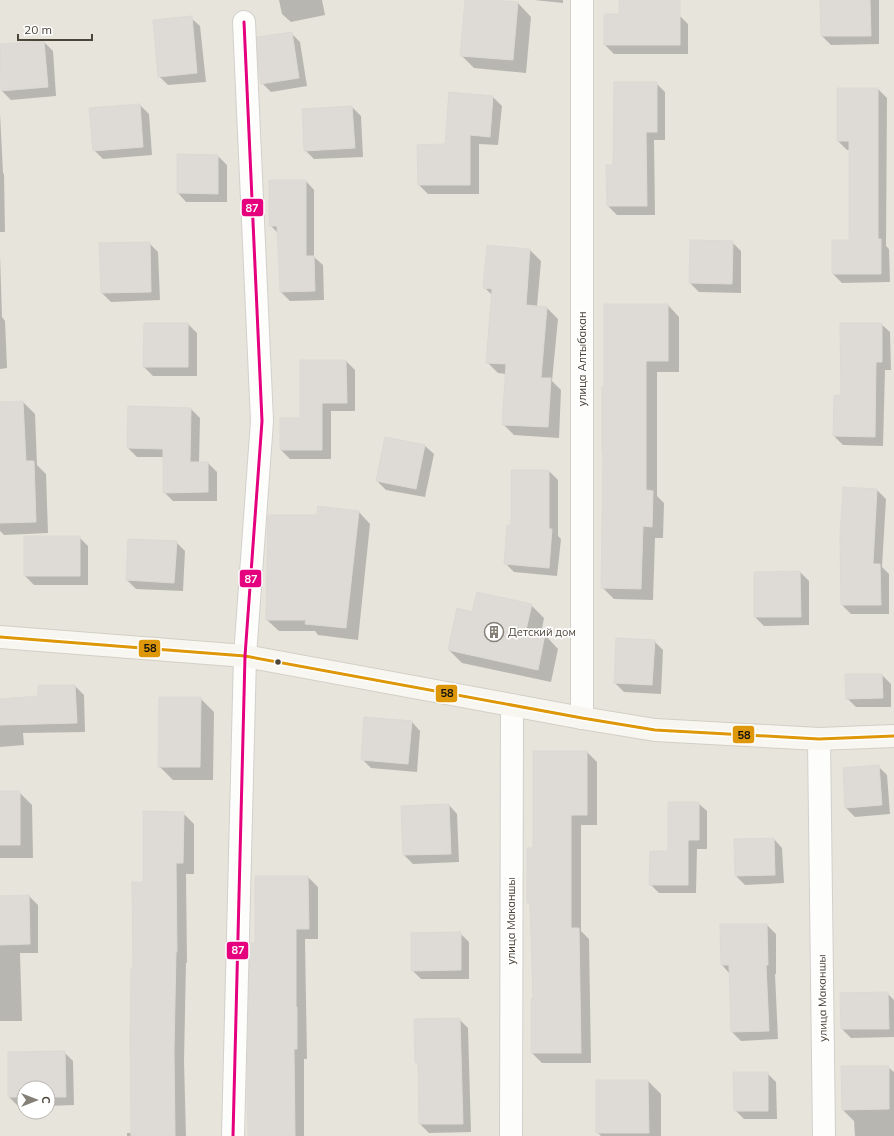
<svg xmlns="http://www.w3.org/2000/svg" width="894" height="1136" font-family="Mulish,sans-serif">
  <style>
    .residential { fill: #e7e4dc; fill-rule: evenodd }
    .shadow { fill: #0003 }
    .building { fill: #dedbd6; stroke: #dcd9d4 }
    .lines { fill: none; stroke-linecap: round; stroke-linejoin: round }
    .street-casing { stroke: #d2d0cb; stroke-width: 24 }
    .secondary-casing { stroke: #d3cfc5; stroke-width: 24 }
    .street { stroke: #fdfdfc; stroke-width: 22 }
    .secondary { stroke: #f7f6f1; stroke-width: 22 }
    .bus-1-casing { stroke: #fff; stroke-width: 6 }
    .bus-2-casing { stroke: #fff; stroke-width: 6 }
    .bus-1 { stroke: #dd9709; stroke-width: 3 }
    .bus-2 { stroke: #e5007d; stroke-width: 3 }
    .bus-dot { fill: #4b4439; stroke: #fff; stroke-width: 1.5 }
    .labels { text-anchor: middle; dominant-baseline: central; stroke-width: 3.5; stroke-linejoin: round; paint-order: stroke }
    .street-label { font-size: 11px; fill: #4b4439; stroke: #fff }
    .poi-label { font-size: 11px; fill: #4b4439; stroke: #fff; text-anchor: start }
    .line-badge { stroke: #fff; stroke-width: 1.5 }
    .badge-label { font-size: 11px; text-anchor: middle; font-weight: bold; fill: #fff }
    .pale-badge-label { font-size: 11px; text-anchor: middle; font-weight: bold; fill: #111 }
  </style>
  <rect width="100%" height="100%" fill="#f4f2ee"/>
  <!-- residential -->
  <path class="residential" d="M0,0H894V1136H0ZM24,1088H48V1112H24Z"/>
  <!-- shadow -->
  <path class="shadow" d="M279,0H322L325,15L291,22L282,14Z
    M466,0L518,3L531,17L526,73L474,68L461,55Z
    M534,0H563V3Z
    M620,0H675L679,15L688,24V54H614L605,45L620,15Z
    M821,0H879V44L831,45L822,36Z
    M191,18L200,26L206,82L168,85L159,76Z
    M291,33L300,42L307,86L271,92L262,83Z
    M44,42L53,51L56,96L11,100L2,91L0,45Z
    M656,83L665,92V140H654L655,215H617L608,206L607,166H614Z
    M878,89L887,98L886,246L889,249L890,282L842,283L833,274V241H850V150H847L838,141Z
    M493,97L502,106L498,145L479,144V194H428L419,185L418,146L446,145Z
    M140,105L149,114L152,155L103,159L94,150Z
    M352,107L361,116L363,157L314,159L305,150Z
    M0,113L3,173L4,174L5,232H0Z
    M178,155L218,156L227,165V202H186L178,193Z
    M306,181L314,190V257L323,265L324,300L290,301L281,292L279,234L270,225Z
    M732,242L741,251V293L699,292L690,283Z
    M149,243L158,252L160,300L111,302L102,293Z
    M530,250L541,261L537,307L547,308L558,319L552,381L561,390L559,438L514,435L503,424L506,374L498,373L487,362L493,296L485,288Z
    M0,255L2,317L5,321L7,368L0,369Z
    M668,305L679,317V372H657V496L664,503L663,538H655L653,600L614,599L602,587L605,388Z
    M145,324H188L197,333V376H153L144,367Z
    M881,324L890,332L891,370H885L883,446L843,445L834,436L842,396Z
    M346,361L355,370V411H331V459H290L281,450L301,419Z
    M23,402L35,414L37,465L46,474L48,533L4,535L0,531V403Z
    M191,409L200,418L199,463H208L217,472V501H173L164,492V457H137L128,448Z
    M425,446L434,454L425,497L386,490L377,481Z
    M549,471L558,480V536L561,539L557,576L514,572L505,563L512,526Z
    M877,490L886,499L882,567L889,574V614H851L842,605Z
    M359,512L370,524L358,640L318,635L315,631H279L267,620L318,516Z
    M79,537L88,546V585H34L25,576Z
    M176,542L185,551L183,591L136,589L127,580Z
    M800,572L809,581V625L764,626L755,617Z
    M531,605L544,618L541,634L545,635L558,649L551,682L462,663L449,650L473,613Z
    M654,641L663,650L661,694L624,692L615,683Z
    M882,675L891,684V707H856L847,698Z
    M39,686H75L84,695L85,732L23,733L24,745L0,747V700L39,697Z
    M200,698L214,712L213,780H173L159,766Z
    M412,722L420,731L417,772L371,768L362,759Z
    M587,752L597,762V825H581V931L589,939L591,1063H542L532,1053V1000H534L531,905L528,902L534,849Z
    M878,766L887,775L890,814L855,817L846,808Z
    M0,792H19L32,805L33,858H0Z
    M698,803L707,811V849H697L696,893H659L650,884Z
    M449,805L457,814L459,862L413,864L404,855Z
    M183,813L194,824V874H186L187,963H186L184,1061L186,1136H127V1133H132L134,969L144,883Z
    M774,839L782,848L784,883L745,885L736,876Z
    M308,877L318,887V939H305L307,1059H304V1136H249L256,944Z
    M29,896L38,905V953H20L22,1021H0V897Z
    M767,925L776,934V974H775L778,1039L741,1041L732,1032L730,974L722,965Z
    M460,933L469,942V979H421L412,970Z
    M887,993L894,1000V1037L851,1038L842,1029L841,994Z
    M459,1019L468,1028L471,1132L429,1133L420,1124L419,1065L416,1062Z
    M64,1052L73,1061L74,1105L48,1106V1088H24V1106H18L9,1097Z
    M888,1067L894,1072V1136H855L854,1121L843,1110Z
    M767,1073L776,1082L777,1119H744L735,1110Z
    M648,1081L661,1094V1136H601L597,1132Z"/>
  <!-- building -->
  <path class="building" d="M465,0H492L518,2L513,60L460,56Z
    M619,0H680V45H604V14H619Z
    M820,0H870L871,36H821Z
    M192,16L197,73L158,77L153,20Z
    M292,32L299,78L261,84L258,66L257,37Z
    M44,41L48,87L1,91L0,44Z
    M614,82H657V132H646L647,206H607L606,165H613Z
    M837,88H878V239H881V274H832V240H849V141H837Z
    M449,92L493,96L490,137L470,135V185H418L417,145L445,144Z
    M140,104L143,147L93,151L89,108Z
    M352,106L355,148L304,151L302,109Z
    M177,154L218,155V194L177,193Z
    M269,180H306V256H314L315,291L280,292L277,226H269Z
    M690,240L733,241L732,284L689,283Z
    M150,242L151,292L101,293L99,243Z
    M487,245L530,249L526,305L547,307L541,378H551L548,427L502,425L506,364L486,363L492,289L483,288Z
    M604,304H668V361H646V490L653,491L652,527L643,526L641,589L601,588L603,454H602V387H604Z
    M144,323H188V367H143Z
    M840,323H882V362H876L875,437L833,436L834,395H841Z
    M300,360H346L347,403H322V450H280V418H300Z
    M23,401L26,461H34L36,522L0,523V402Z
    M128,406L191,408L190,462H208V492L163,493V449L127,448Z
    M385,437L425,445L416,489L376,481Z
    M511,470H549V529H552L549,568L504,564L507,525H511Z
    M843,487L877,489L873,564H880L881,605H841L840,535Z
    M318,506L359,511L346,628L305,624L306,620H266L268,515H317Z
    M24,536H80V576H24Z
    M128,539L177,541L174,583L126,580Z
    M800,571L801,617H754V572Z
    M477,592L532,604L526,630L545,634L538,670L448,650L457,608L472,612Z
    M616,638L655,640L652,685L614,683Z
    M845,674H882L883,698L846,699Z
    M38,685H75L77,723L0,725V699L38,696Z
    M159,697H201L200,767H158Z
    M364,717L412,721L408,764L361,760Z
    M533,751H587V815H571V928H579L581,1053H531V999H533L530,903H527V848H533Z
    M879,765L882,805L845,808L843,768Z
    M0,791H20V845H0Z
    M668,802H699V840H688V885H649L650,851H668Z
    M449,804L451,854L403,855L401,806Z
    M143,811L184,812L183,863H176L177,952H176L174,1050L175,1136H131L130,1037L131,968H133L132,882H143Z
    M774,838L775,875L735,876L734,839Z
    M255,876H308L309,929H296V1007H297V1049H294L295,1136H248L247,1084L250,943H255Z
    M29,895L30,944L0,945V896Z
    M720,924H767L768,965H766L769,1031L731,1032L729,965H721Z
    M461,932V970L411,971V933Z
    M888,992L889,1029H841L840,993Z
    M460,1018L463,1124H419L418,1062L415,1063L414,1019Z
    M65,1051L66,1097H48V1088H24V1097H8V1052Z
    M841,1066H889V1109L842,1110Z
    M733,1072H768V1111H734Z
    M596,1080H648L649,1133H596Z"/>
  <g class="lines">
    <!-- street casing -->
    <g class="street-casing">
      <path id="street" d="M582,718V0
        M819,739L824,1136
        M233,1136L245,656L262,421L244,22
        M511,1136L512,705"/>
    </g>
    <!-- secondary casing -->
    <g class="secondary-casing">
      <path id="secondary" d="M0,637L245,656L582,718L655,730L819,739L894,736"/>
    </g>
    <!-- street -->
    <use href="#street" class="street"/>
    <!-- secondary -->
    <use href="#secondary" class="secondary"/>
    <!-- bus-1 casing -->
    <g class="bus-1-casing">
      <path id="bus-1" d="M0,637L245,656L582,718L655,730L819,739L894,736"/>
    </g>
    <!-- bus-2 casing -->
    <g class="bus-2-casing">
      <path id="bus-2" d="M233,1136L245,656L262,421L244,22"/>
    </g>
    <!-- bus-1 -->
    <use href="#bus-1" class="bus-1"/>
    <!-- bus-2 -->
    <use href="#bus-2" class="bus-2"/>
  </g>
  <!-- icons -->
  <defs>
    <g id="building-ring" transform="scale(1)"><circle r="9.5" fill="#fff" stroke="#868178" stroke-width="1.5"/><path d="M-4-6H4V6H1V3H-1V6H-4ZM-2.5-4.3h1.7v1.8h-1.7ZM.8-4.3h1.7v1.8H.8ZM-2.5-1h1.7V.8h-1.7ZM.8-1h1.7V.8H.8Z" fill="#868178"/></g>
  </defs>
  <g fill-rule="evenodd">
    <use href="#building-ring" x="494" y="632"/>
  </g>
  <!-- markers -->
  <circle class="bus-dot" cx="278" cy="662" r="3.5"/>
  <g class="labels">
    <!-- street labels -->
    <g class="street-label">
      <text transform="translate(582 359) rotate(-90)">улица Алтыбакан</text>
      <text transform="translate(511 921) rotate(-90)">улица Маканшы</text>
      <text transform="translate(822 998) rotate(-91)">улица Маканшы</text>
    </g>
    <!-- poi labels -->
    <g class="poi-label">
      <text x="508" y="632">Детский дом</text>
    </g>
  </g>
  <g class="line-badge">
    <rect x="241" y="198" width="23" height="19" rx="4" fill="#e5007d"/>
    <rect x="239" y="569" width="23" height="19" rx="4" fill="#e5007d"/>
    <rect x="138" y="639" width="23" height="19" rx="4" fill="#dd9709"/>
    <rect x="435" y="684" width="23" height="19" rx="4" fill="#dd9709"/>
    <rect x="732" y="725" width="23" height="19" rx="4" fill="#dd9709"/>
    <rect x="226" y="941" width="23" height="19" rx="4" fill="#e5007d"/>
  </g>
  <g class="badge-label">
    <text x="252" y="212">87</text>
    <text x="251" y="583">87</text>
    <text x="238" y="954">87</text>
  </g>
  <g class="pale-badge-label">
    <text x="150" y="652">58</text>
    <text x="447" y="697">58</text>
    <text x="744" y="739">58</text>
  </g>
  <!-- north arrow -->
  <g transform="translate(36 1100) rotate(90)"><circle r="19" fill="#ffffff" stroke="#b7b4b0"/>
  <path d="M0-3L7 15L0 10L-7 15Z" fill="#868178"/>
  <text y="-6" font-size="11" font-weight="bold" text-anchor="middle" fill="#4b4439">С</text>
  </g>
  <!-- scale -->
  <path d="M18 34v6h74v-6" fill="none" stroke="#4b4439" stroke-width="2"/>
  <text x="24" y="34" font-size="12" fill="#4b4439" stroke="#ffffff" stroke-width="3" paint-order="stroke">20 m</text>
</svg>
